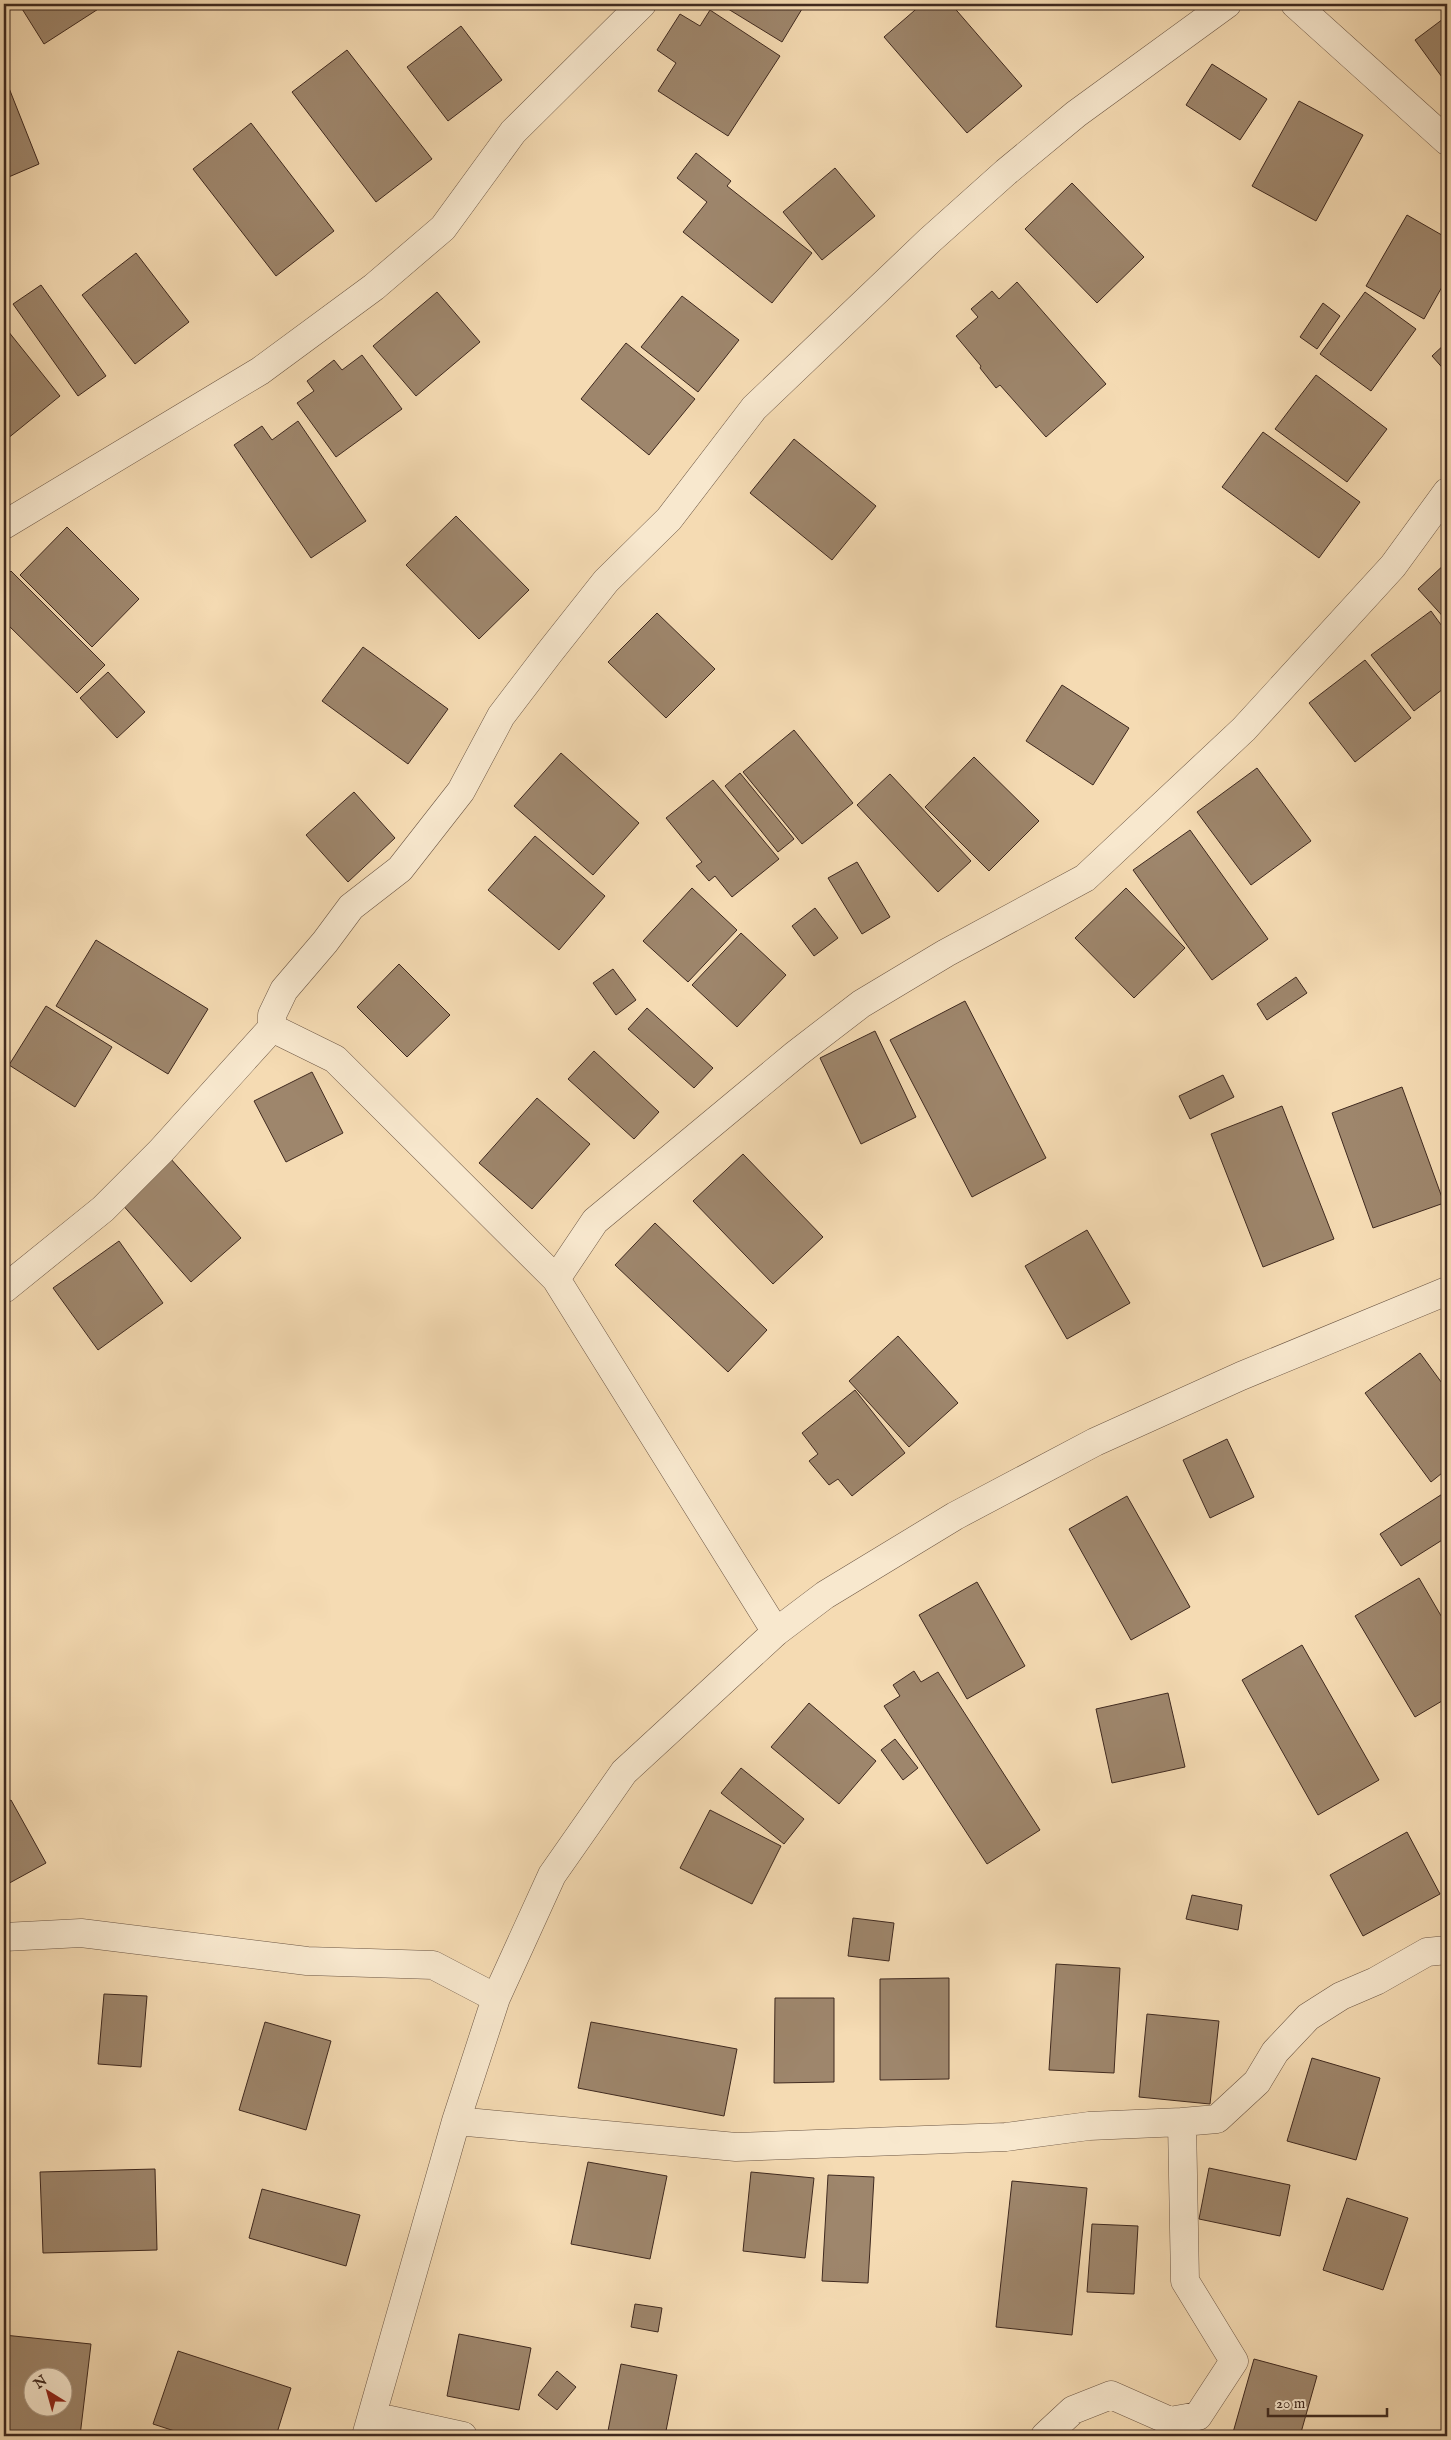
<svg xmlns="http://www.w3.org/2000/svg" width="1451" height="2440" font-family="'IM FELL English',serif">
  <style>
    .building { fill: #9e866c; stroke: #3f291f; fill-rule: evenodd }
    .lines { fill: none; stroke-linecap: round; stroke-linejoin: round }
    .minor-casing { stroke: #6c5644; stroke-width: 29 }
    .minor { stroke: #f8e8ce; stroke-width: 28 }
  </style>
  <rect width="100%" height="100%" fill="#f5dbb3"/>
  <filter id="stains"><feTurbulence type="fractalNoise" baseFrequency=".004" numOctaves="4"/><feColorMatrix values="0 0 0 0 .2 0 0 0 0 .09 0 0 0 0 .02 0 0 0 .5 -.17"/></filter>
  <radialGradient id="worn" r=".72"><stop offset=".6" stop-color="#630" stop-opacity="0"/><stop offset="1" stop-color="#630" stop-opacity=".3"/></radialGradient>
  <!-- building -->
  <path class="building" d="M19,4H106L44,44Z
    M720,4H805L782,42Z
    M922,4H951L1022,86L967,133L884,37Z
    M710,10L780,56L728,136L658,91L676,63L657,50L680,14L700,26Z
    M1447,16V84L1415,40Z
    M461,26L502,80L448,121L407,67Z
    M347,50L432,159L376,202L292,92Z
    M1212,64L1267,99L1240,140L1186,105Z
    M5,78L39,164L4,179V79Z
    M1299,101L1363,135L1316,221L1252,186Z
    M251,123L334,231L276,276L193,169Z
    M696,153L731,181L727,186L812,253L772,303L683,232L707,202L677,178Z
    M835,168L875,216L822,260L783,212Z
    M1072,183L1144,257L1097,303L1025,229Z
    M1407,215L1447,238V278L1424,319L1366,286Z
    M136,253L189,322L135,364L82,295Z
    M1017,282L1106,384L1046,437L1000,385L996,388L980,368L981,366L956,336L978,317L971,309L992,291L999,299Z
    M41,285L106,376L78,396L13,304Z
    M437,292L480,342L416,396L373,346Z
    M1365,292L1416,329L1371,391L1320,354Z
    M682,296L739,340L698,392L641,347Z
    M1323,303L1340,316L1317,349L1300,337Z
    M4,326L60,396L7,439L4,435Z
    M1447,342V373L1432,356Z
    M626,343L695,399L649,455L581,399Z
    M362,355L402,409L336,457L297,403L314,391L307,381L334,360L342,370Z
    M1316,375L1387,429L1347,482L1275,429Z
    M298,421L366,521L311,558L234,445L262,426L272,440Z
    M1263,432L1360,502L1319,558L1222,487Z
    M794,439L876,506L832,560L750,493Z
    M456,516L529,590L479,639L406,565Z
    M67,527L139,599L92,647L20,575Z
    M1447,562V621L1418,589Z
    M11,571L105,665L77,693L4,621V578Z
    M1431,611L1447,633V686L1414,711L1371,655Z
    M657,613L715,669L666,718L608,662Z
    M363,647L448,709L408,764L322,701Z
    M1365,660L1411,718L1355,762L1309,703Z
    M108,672L145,712L117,738L80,698Z
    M1062,685L1129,728L1093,785L1026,741Z
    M794,730L853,803L802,844L743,772Z
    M561,753L639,823L593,875L514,806Z
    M974,757L1039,821L989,871L925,807Z
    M1257,768L1311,841L1251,885L1197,812Z
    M740,773L794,839L778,852L725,786Z
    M890,774L971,861L938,892L857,805Z
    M713,780L779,859L732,897L715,876L709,881L696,866L702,862L666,818Z
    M354,792L395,838L348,882L306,835Z
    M1190,830L1268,939L1212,980L1133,870Z
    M535,836L605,896L559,950L488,890Z
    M857,862L890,917L862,934L828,878Z
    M692,888L737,930L688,982L643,941Z
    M1126,888L1185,948L1134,998L1075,938Z
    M815,908L838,938L814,956L792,926Z
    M741,933L786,975L737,1027L692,985Z
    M96,940L208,1009L168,1074L56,1006Z
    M399,964L450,1015L407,1057L357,1007Z
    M613,969L636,1000L616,1015L593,983Z
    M1296,977L1307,993L1267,1020L1257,1004Z
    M965,1001L1046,1158L972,1197L890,1040Z
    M46,1006L112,1047L75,1107L9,1065Z
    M647,1008L713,1068L694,1088L628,1029Z
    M875,1031L916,1117L861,1144L820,1058Z
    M594,1051L659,1112L634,1139L568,1079Z
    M312,1072L343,1133L286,1162L254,1101Z
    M1223,1075L1234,1097L1190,1119L1179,1096Z
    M1402,1087L1444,1203L1373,1228L1332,1113Z
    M537,1098L590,1144L532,1209L479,1163Z
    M1282,1106L1334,1239L1263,1267L1211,1134Z
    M743,1154L823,1237L773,1284L693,1201Z
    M170,1158L241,1238L191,1282L120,1202Z
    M655,1223L767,1330L728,1372L615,1265Z
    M1087,1230L1130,1303L1067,1339L1025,1266Z
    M119,1241L163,1303L98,1350L53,1288Z
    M898,1336L958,1403L909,1447L849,1381Z
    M1420,1353L1447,1390V1469L1431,1482L1365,1393Z
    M855,1390L905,1453L852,1496L838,1479L829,1485L809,1461L818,1454L802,1433Z
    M1227,1439L1254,1497L1210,1518L1183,1460Z
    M1447,1491V1537L1401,1566L1380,1534Z
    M1127,1496L1190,1607L1131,1640L1069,1529Z
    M1419,1578L1447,1626V1698L1415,1717L1355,1616Z
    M977,1582L1025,1666L967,1699L919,1615Z
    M1302,1645L1379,1780L1318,1815L1242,1680Z
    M914,1671L921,1682L938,1672L1040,1830L987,1864L884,1706L900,1696L893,1685Z
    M1168,1693L1185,1767L1112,1783L1096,1709Z
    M809,1703L876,1761L839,1804L771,1747Z
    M895,1739L918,1768L903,1780L881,1750Z
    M741,1768L804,1819L784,1844L721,1793Z
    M11,1800L46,1863L4,1886V1804Z
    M710,1810L781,1846L752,1904L680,1868Z
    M1407,1832L1440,1894L1363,1936L1330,1875Z
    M1192,1895L1242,1905L1238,1930L1186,1919Z
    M853,1918L894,1923L889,1961L848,1956Z
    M1056,1964L1120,1968L1114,2073L1049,2070Z
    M949,1978V2079L880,2080V1979Z
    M104,1994L147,1996L141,2067L98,2064Z
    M775,1998H834V2082L774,2083Z
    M1147,2014L1219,2021L1210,2104L1139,2097Z
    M265,2022L331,2041L306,2130L239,2110Z
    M591,2022L737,2049L724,2116L578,2088Z
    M1312,2058L1380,2078L1356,2160L1287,2141Z
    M588,2162L667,2176L650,2259L571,2244Z
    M1209,2168L1290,2185L1280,2236L1199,2219Z
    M155,2169L157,2250L43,2253L40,2172Z
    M751,2172L814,2178L805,2258L743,2251Z
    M828,2175L874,2177L868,2283L822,2281Z
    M1012,2181L1087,2188L1072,2335L996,2327Z
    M262,2189L360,2215L346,2266L249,2238Z
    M1347,2198L1408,2218L1383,2290L1323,2270Z
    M1092,2224L1138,2226L1134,2294L1087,2292Z
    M635,2304L662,2308L658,2332L631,2327Z
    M459,2334L531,2348L519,2410L447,2396Z
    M4,2335L91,2344L80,2436H4ZM32,2378H62V2408H32Z
    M178,2351L291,2388L276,2436H190L153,2424Z
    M1254,2359L1317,2376L1300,2436H1232Z
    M621,2364L677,2375L665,2436H607Z
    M557,2371L576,2387L557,2410L538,2395Z"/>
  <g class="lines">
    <!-- minor casing -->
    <g class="minor-casing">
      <path id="minor" d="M1295,4L1447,141
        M4,525L260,371L374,287L443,228L513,132L642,4
        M272,1028L335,1059L556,1279
        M4,1289L103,1209L161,1151L272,1028V1015L284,990L325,942L351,907L400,869L461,791L501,716L549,653L606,581L669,519L754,408L930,240L1006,172L1076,114L1227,4
        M776,1632L556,1279L595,1221L796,1054L861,1004L946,953L1085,878L1244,729L1393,566L1447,492
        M4,1937L81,1933L307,1961L433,1965L496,1998
        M456,2121L736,2147L1006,2137L1089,2126L1182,2122L1185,2281L1234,2361L1198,2416L1170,2421L1111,2395L1073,2410L1045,2436
        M1182,2122L1217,2119L1257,2082L1275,2052L1308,2017L1341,1996L1376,1981L1427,1952L1447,1950
        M372,2416L463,2436
        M366,2436L456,2121L496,1998L552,1875L624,1772L776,1632L825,1595L955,1516L1095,1442L1241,1376L1447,1291"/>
    </g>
    <!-- minor -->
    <use href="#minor" class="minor"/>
  </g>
  <!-- margin -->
  <rect width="1451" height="2440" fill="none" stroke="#f5dbb3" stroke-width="20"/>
  <rect x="5" y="5" width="1441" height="2430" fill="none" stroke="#3f291f" stroke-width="2.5"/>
  <rect x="10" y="10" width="1431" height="2420" fill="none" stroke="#3f291f"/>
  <!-- north arrow -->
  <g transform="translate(48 2392) rotate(323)"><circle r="24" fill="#f8e8ce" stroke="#ae9c88"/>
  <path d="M0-4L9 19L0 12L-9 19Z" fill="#8f2418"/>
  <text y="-8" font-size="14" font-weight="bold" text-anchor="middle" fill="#3f291f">N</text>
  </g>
  <!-- scale -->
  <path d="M1268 2408v8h119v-8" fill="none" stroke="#3f291f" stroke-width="2.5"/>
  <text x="1276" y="2408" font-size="15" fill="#3f291f" stroke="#f8e8ce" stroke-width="4" paint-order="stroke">20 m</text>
  <rect width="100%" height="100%" filter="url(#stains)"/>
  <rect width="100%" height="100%" fill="url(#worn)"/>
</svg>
